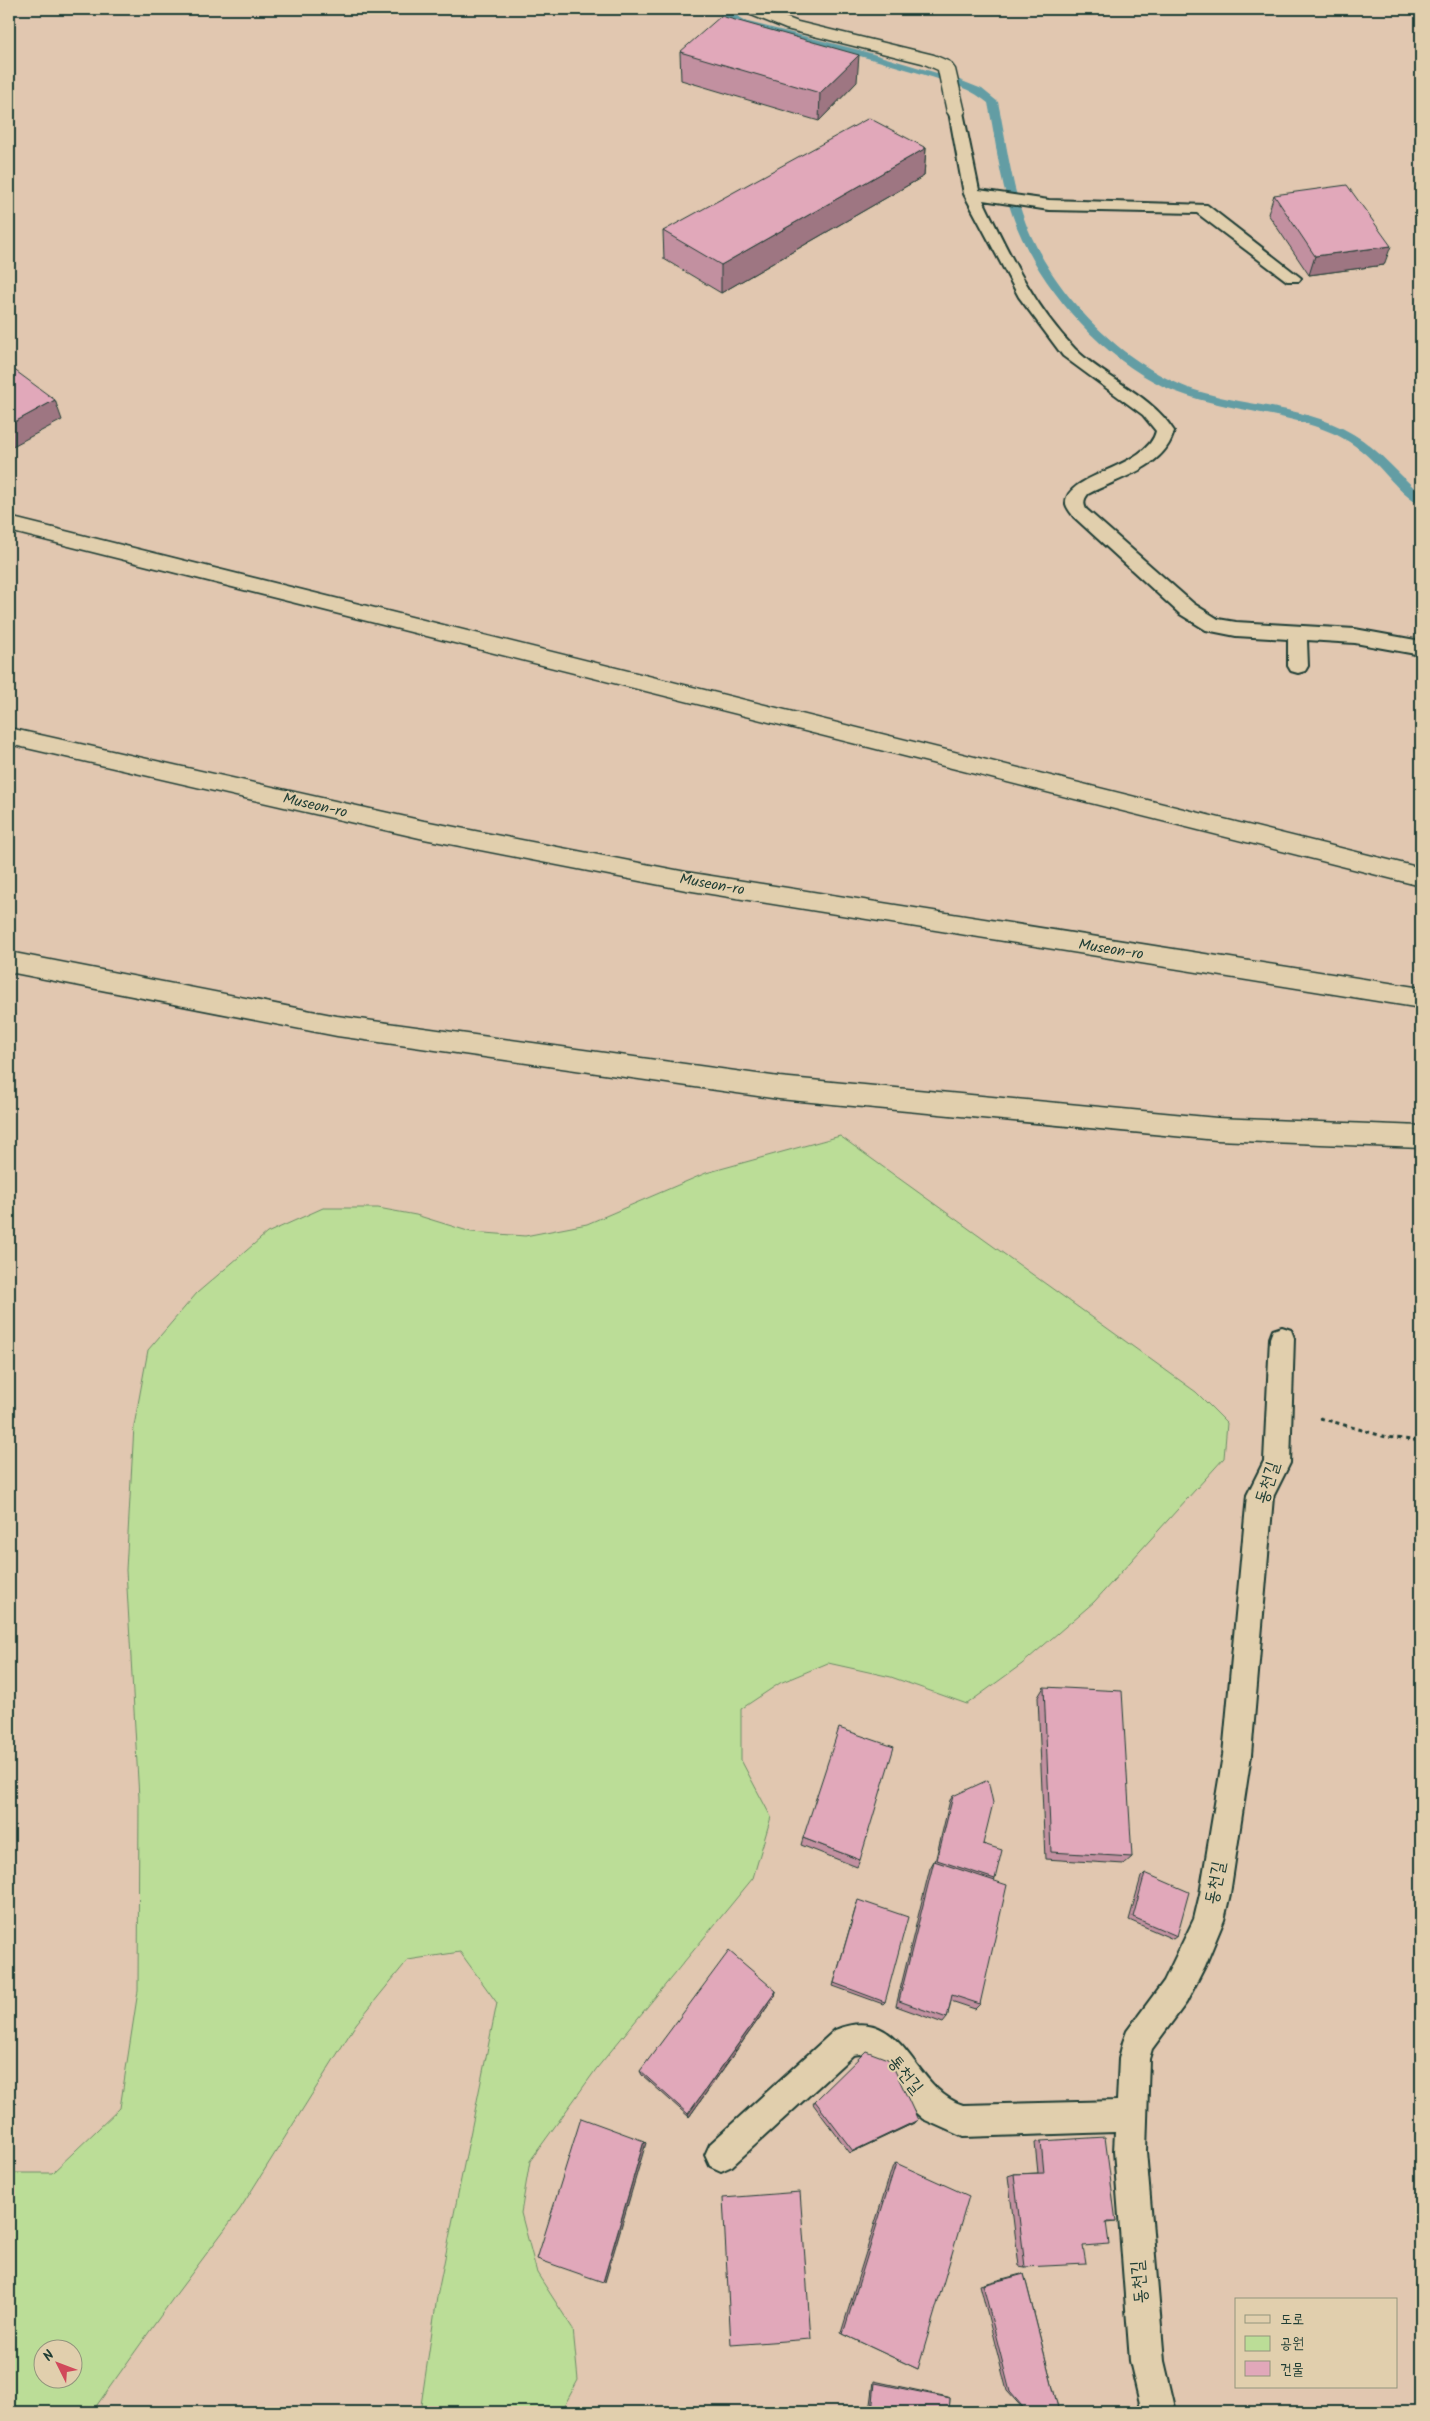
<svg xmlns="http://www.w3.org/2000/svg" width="1430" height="2421" font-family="Kalam,'Poor Story',sans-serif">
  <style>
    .green { fill: #bbdd97; stroke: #6d8d66; fill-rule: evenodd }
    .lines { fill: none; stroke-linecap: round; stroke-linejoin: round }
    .stream { fill: #639da4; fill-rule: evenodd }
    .service-casing { stroke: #1f3d34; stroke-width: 4 }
    .minor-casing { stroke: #1f3d34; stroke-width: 3 }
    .tertiary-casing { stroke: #1f3d34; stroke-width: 3 }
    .path { stroke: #1f3d34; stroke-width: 3; stroke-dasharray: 4 4; stroke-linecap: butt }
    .service { fill: #e1cfad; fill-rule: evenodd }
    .minor { fill: #e1cfad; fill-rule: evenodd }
    .tertiary { fill: #e1cfad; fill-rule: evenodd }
    .wall { fill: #c290a0; stroke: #1f3d34 }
    .shaded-wall { fill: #9e7682; stroke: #1f3d34 }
    .building { fill: #e1a8ba; stroke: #1f3d34 }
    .labels { text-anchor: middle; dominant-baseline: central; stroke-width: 4; stroke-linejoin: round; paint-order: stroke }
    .street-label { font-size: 15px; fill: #1f3d34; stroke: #e1cfad }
    .near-street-label { font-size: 18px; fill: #1f3d34; stroke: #e1cfad }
  </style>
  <rect width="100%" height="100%" fill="#e1c7b0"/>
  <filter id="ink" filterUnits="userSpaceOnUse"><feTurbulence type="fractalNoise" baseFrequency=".02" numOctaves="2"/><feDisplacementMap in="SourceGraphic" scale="10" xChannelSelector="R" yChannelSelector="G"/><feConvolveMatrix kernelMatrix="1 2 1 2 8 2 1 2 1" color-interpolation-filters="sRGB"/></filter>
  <g filter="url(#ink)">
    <!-- green -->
    <path class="green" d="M840,1136L1196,1392L1227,1423L1224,1458L1094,1602L1022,1664L967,1704L891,1677L828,1663L780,1683L741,1709V1760L771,1817L753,1878L597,2068L530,2161L521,2213L537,2273L573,2329L578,2380L561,2412H420L437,2297L497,2003L460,1952L408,1960L356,2024L240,2209L174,2297L92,2412H9V2173H52L120,2108L138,1991L139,1798L126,1570L134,1426L148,1350L197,1293L267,1233L323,1208H378L416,1215L471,1232L525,1236L587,1224L706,1173ZM42,2348H72V2378H42Z"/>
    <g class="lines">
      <!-- stream -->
      <path class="stream" d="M714,9H725L748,22L863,51L957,79L982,89L998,102C1006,139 1010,177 1022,213C1047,288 1123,369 1201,392C1251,407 1307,406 1353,434C1379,449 1398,474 1421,494V504C1407,501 1387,475 1376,464C1363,451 1348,439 1330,432C1280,411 1224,411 1174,391C1104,363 1036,284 1012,214C999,178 996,140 988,103C968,86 943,81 919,73C860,55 801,41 742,26L730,21Z"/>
      <!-- service casing -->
      <g class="service-casing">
        <path id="service" d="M956,108L963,112L979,190L1049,200L1207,205L1301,278L1299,281H1287L1197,213L1049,210L983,200C1008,252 1034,307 1075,349C1106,380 1150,393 1174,431C1165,468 1118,478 1088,494C1084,499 1083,503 1086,509L1194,604L1218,619L1236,622L1355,629L1421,641V655L1355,643L1307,640L1308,666L1305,671L1298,673L1291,671L1288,666V639L1236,636L1206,630L1180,614L1074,517C1071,513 1067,508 1066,504C1064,474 1148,468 1156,431L1143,415L1063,356L1019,297L964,194L949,112Z
          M1282,1327L1291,1330L1294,1338L1290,1463L1273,1497L1251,1755L1230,1894L1224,1920L1205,1966L1186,2003L1152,2049L1149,2059L1146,2151L1164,2361L1176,2412H1142L1130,2361L1114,2151L1115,2132L963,2137L923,2119L915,2112L872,2059L860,2054L853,2055L732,2166L721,2171L710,2166L705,2155L710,2144L835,2030C905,2001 911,2089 963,2105L1117,2101L1119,2059L1123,2042L1127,2031L1164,1981L1194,1919L1200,1894L1223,1755L1247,1495L1264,1461L1270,1338L1273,1330Z"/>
      </g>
      <!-- minor casing -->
      <g class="minor-casing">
        <path id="minor" d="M742,9H764L798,22L934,55L950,62L955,69L965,112L962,116H950L947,112L938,70L922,63L786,29L744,12Z"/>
      </g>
      <!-- tertiary casing -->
      <g class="tertiary-casing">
        <path id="tertiary" d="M9,517L1421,868V886L9,531Z
          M9,728L424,821L686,872L1421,988V1008L686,890L424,839L9,744Z
          M9,952L337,1016L779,1077L1217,1118L1421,1126V1148L1217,1140L779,1099L337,1036L9,972Z"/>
      </g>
      <!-- path -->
      <path class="path" d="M1320,1418L1386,1437L1421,1441"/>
      <!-- service -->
      <use href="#service" class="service"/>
      <!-- minor -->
      <use href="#minor" class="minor"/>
      <!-- tertiary -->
      <use href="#tertiary" class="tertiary"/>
    </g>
    <!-- wall -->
    <path class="wall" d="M680,52L857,82L819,121L681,80Z
      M926,148L924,176L721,293L664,259L663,231Z
      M1274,195L1384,265L1309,275L1268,214Z
      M1044,1687L1132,1857L1124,1864L1045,1859L1038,1697Z
      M953,1796L983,1844L995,1879L994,1881L980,2004L975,2009L951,2001L947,2018L943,2023L896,2006L930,1868L934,1861L935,1862L950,1800Z
      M803,1838L860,1860L857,1867L801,1845Z
      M1145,1873L1177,1936L1173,1939L1129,1920L1141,1877Z
      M857,1903L885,2002L883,2004L833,1986Z
      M776,1991L775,1996L689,2117L642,2075L640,2071Z
      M815,2101L918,2120L914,2123L850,2153L813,2104Z
      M1041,2141L1116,2222L1106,2223L1083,2246L1025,2267L1019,2266L1008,2176L1014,2174L1038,2173L1035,2143Z
      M896,2163L918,2369L841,2333L893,2165Z
      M1021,2274H1024L1059,2412H1026L1007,2391L980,2285Z
      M874,2381L948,2397L950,2398L949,2412H870Z"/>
    <!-- shaded-wall -->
    <path class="shaded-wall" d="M859,55L857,82L819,121L820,93Z
      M926,148L924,176L721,293V265Z
      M1391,246L1384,265L1309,275L1315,256Z
      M55,400L62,420L11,447L9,441V425Z
      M776,1991L775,1996L689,2117L688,2114Z
      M918,2120L914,2123L850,2153L853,2151Z
      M644,2141L646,2143L605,2282H603Z"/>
    <!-- building -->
    <path class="building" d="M721,16L859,55L820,93L680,52Z
      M869,118L926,148L721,265L663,231Z
      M1347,185L1391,246L1315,256L1274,195Z
      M9,366L55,400L9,425Z
      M1044,1687L1122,1691L1132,1857L1051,1852Z
      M839,1728L894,1747L860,1860L803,1838Z
      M988,1780L993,1803L983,1844L1002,1850L995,1879L937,1860L953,1796Z
      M934,1861L1007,1885L980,2004L952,1995L947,2018L899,2001Z
      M1145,1873L1189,1892L1177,1936L1133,1917Z
      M858,1900L908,1917L885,2002L834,1983Z
      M729,1951L776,1991L688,2114L640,2071Z
      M866,2051L890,2060L918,2120L853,2151L815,2101Z
      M581,2118L644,2141L603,2282L537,2259Z
      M1105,2137L1116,2222H1106L1109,2244L1083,2246L1086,2264L1025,2267L1014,2174L1044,2173L1041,2141Z
      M896,2163L969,2196L918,2369L843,2334Z
      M800,2192L811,2339L731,2345L723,2198Z
      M1024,2274L1059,2412H1027L1010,2392L983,2285Z
      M875,2383L950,2398L949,2412H872Z"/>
  </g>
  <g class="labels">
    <!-- street labels -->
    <g class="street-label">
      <text transform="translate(315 806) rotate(13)">Museon-ro</text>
      <text transform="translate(712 885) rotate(10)">Museon-ro</text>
      <text transform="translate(1111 950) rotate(9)">Museon-ro</text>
    </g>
    <!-- near-street labels -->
    <g class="near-street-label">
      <text transform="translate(1268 1483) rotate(-73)">동천길</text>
      <text transform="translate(1216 1883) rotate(-79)">동천길</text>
      <text transform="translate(905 2075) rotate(51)">통천길</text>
      <text transform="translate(1140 2282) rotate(-95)">동천길</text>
    </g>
  </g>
  <!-- margin -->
  <rect width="1430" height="2421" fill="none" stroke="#e1cfad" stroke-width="30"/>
  <rect x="15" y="15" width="1400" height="2391" fill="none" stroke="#1f3d34" stroke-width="2" filter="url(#ink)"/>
  <!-- legend -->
  <rect x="1235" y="2298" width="162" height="90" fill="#e1cfad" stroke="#93957d"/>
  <rect x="1245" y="2315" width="25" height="8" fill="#e1cfad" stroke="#93957d"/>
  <text x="1280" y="2324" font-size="15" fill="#1f3d34">도로</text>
  <rect x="1245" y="2336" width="25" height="15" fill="#bbdd97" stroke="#93957d"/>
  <text x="1280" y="2348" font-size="15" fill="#1f3d34">공원</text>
  <rect x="1245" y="2361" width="25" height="15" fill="#e1a8ba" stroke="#93957d"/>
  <text x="1280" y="2374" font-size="15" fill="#1f3d34">건물</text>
  <!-- north arrow -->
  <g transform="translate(58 2364) rotate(312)"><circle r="24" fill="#e1cfad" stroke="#93957d"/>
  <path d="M0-4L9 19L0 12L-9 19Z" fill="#d1495b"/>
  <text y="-8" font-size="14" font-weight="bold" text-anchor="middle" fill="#1f3d34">N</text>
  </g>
</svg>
